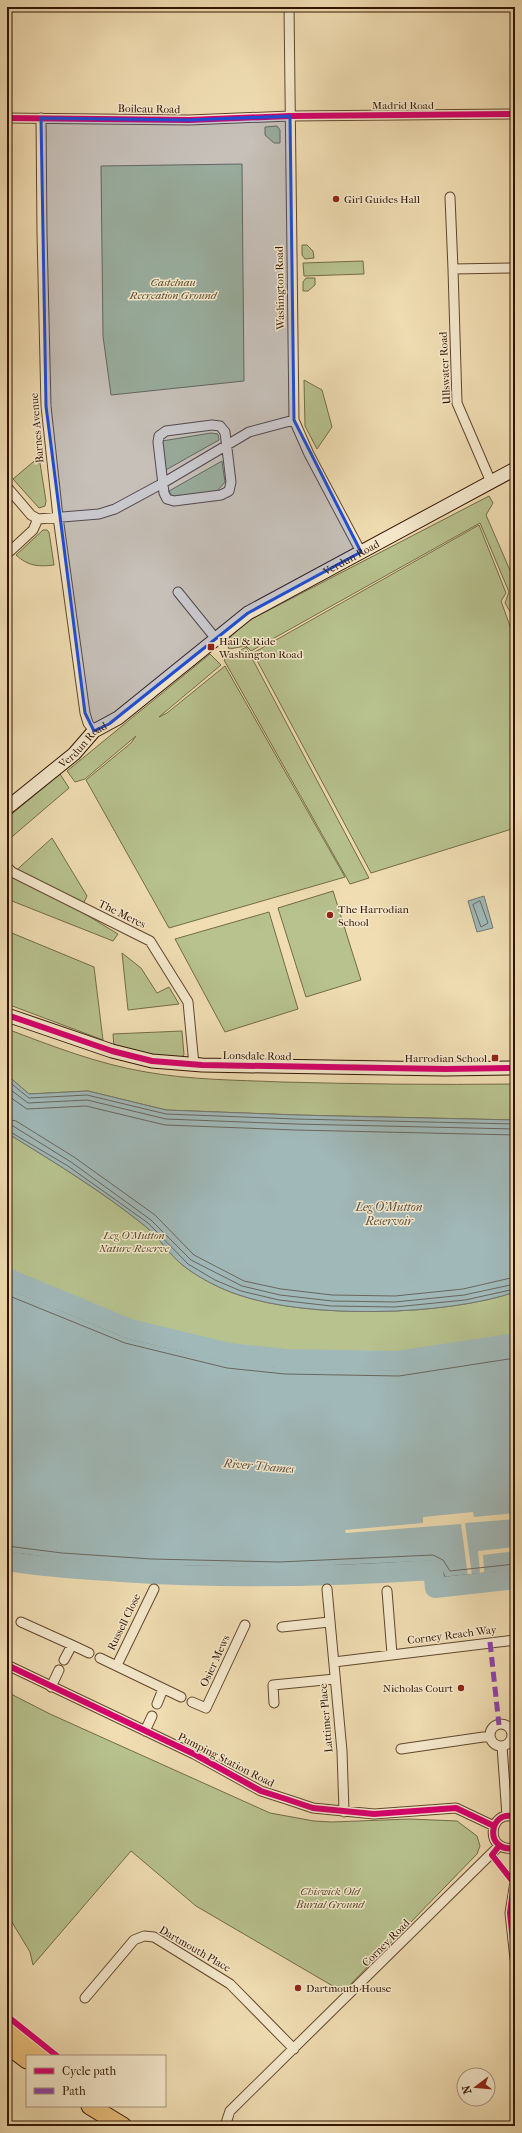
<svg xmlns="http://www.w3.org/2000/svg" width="522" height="2133" font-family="'IM FELL French Canon',serif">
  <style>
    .green { fill: #b7c28e; stroke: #746b48 }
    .water { fill: #a0b8b8; stroke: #74766f }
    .pier { fill: #f0ddb2 }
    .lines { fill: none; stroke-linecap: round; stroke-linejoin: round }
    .shore { stroke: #69665d; stroke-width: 1 }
    .river { stroke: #a0b8b8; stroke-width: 20 }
    .street-casing { stroke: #62462e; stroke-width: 11 }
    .secondary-casing { stroke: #321402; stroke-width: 15 }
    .highway-casing { stroke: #321402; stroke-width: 19 }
    .street { stroke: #f5e9cd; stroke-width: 9 }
    .secondary { stroke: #f5e9cd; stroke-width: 13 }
    .highway { stroke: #e8be79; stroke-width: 17 }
    .quiet { stroke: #8e44ad; stroke-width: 5; stroke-dasharray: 10 5; stroke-linecap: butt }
    .cycleway-casing { stroke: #f5e9cd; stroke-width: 8 }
    .cycleway { stroke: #d6006c; stroke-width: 6 }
    .marked { fill: #1d4ed8; fill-opacity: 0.2; stroke: #1d4ed8; stroke-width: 3; stroke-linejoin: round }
    .poi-dot { fill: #8f2418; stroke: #f5e9cd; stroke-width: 1.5 }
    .labels { text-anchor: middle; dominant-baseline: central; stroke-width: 3; stroke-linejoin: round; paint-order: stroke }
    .street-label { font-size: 11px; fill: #321402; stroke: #f5e9cd }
    .poi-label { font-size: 11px; fill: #321402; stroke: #f5e9cd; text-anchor: start }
    .park-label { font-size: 11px; font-style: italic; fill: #5a482c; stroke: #f5e9cd }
    .water-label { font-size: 12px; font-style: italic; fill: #584d42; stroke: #f5e9cd }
  </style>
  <rect width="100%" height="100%" fill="#f0ddb2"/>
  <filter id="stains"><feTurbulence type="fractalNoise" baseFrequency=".005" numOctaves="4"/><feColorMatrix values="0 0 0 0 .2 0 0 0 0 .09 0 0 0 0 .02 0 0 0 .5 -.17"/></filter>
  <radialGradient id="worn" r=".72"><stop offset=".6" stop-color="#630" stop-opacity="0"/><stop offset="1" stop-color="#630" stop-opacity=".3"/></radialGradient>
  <!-- green -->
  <path class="green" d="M277,126L280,130V143H274L265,135V127Z
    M242,164L244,381L111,395L103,336L101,166Z
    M302,245H307L313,251L314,258L305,259L302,255Z
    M363,261L364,274L304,276L303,263Z
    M306,278H315V285L308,291H303V282Z
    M304,380L322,390L332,427L317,449L305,426Z
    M211,433L218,434L219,440L164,471L162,441Z
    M39,457L46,501L45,506L39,508L13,479Z
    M222,461L225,482L217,491L174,497L171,495L169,491Z
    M489,496L493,503L486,515L515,582V620L505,603L509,592L480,523L251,651L246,646L229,649L226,641L246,622Z
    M479,525L506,593L501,601L515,640V828L371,873L253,653Z
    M43,530H47L49,532L54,565C38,567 28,566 16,555Z
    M246,647L369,878L350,884L224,660Z
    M210,654L221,665L159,717L167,713L225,666L345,877L169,928L86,780L131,743L136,736L85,779L75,782L67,771Z
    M60,774L69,788L7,841V818Z
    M52,838L87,896L80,911L118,934L113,941L7,899L10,876Z
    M333,891L361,980L306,997L278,908Z
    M269,912L298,1009L225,1032L175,939Z
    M7,931L94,967L103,1040L7,1004Z
    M122,953L141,968L157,993L169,987L179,1004L128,1010Z
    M7,1029C52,1046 98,1064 146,1072C191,1080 236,1080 282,1082C359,1084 437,1085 515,1084V1120L296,1115L166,1110L88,1091L29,1094L7,1075Z
    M182,1031L184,1055L181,1057L138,1053L114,1047L113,1034Z
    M7,1133C54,1162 103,1192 145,1226C160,1238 170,1256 185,1267C201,1279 221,1289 239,1295C310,1319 445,1316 515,1292V1343L398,1361L286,1359L229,1353L130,1329L7,1278Z
    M7,1692L50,1714L270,1813L314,1821L332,1822L410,1819L457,1821L477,1836L480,1846L477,1854L343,1992L196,1906L131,1851L33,1965L30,1952L7,1914Z"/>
  <!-- water -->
  <path class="water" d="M484,896L493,928L477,932L468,901Z
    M7,1075L29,1094L88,1091L166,1110L296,1115L515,1120V1292C445,1316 309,1319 239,1295C221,1289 201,1279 185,1267C170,1256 160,1238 145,1226C102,1191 54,1162 7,1133Z
    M7,1278L130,1329L229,1353L286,1359L398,1361L515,1343V1579L435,1588L433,1570C330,1577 227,1579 124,1572C85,1570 46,1568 7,1561Z"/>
  <!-- pier -->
  <path class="pier" d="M473,1512L474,1517L515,1513V1519L465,1523L473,1583L469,1584L461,1524L346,1533L345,1530L423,1523V1517Z
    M515,1547V1551L483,1555L485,1582L481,1583L478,1551Z"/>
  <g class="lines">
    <!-- shore -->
    <path class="shore" d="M480,901L488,923L481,927L473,905Z
      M7,1080L29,1098L87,1095L166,1114L296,1119L515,1124
      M7,1087L28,1103L87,1100L166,1119L295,1124L515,1129
      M7,1095L27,1109L86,1106L165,1125L295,1130L515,1135
      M7,1119L16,1121L74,1157L155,1215L194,1255L244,1281L281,1289L332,1295L395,1296L463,1289L515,1277
      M7,1125L13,1126L71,1162L151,1220L191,1260L242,1286L280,1295L332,1301L395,1302L464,1295L515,1284
      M7,1130L68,1166L148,1223L188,1264L215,1280L241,1291L279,1300L331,1306L395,1307L465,1300L515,1289
      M7,1283L128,1333L228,1357L286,1363L398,1365L515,1347
      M7,1288L127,1338L228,1362L285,1368L399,1370L515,1352
      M7,1295L125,1343L227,1368L285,1374L399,1376L515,1358
      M7,1546L62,1553L152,1559L279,1562L433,1555L443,1560L450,1571L515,1564
      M7,1552L61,1559L152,1565L279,1568L433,1561L440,1565L445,1577L515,1570
      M7,1557L61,1564L152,1570L279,1573L372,1570L432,1566L436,1569L438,1581L440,1583L515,1575"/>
    <!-- river -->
    <path class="river" d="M7,1278L130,1329L229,1353L286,1359L398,1361L515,1343
      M7,1561C45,1568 83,1569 121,1572C226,1579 329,1577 433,1570L435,1588L515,1579"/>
    <!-- street casing -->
    <g class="street-casing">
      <path id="street" d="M289,7L294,420L309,454L361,552
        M7,118L189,120L290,116L515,114
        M41,118L42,233L46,406L58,517L85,713L88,723L94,731
        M450,197L453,269
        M212,425L220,426L225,432L231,482L229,491L221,495L174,501L167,499L164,493L158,442L159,436L166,431Z
        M491,482L457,403L453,269L515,268
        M7,487L31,515L38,519L99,514L115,509L163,483L249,432L294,420
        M7,554L33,530L38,519
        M178,592L216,639
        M7,867L12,872L150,941L188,1002L194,1065
        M327,1589L342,1751L344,1812
        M387,1591L392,1654
        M21,1622L72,1645L64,1660
        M282,1627L329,1622
        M72,1645L89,1653
        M100,1658L181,1697
        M334,1662L515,1640
        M7,1665L194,1754L261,1791L286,1799L313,1808L374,1814L456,1808L494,1826
        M117,1665L154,1589
        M51,1687L59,1670
        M192,1702L206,1708L245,1625
        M274,1703L273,1685L335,1679
        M157,1704L163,1689
        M490 1735a11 11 0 1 1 22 0a11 11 0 1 1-22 0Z
        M145,1731L152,1716
        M502,1746L507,1816
        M401,1749L490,1736
        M515,1817C489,1808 483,1853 515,1848
        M515,1882L510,1913L515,1959
        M85,1998L134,1940L144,1936L154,1937L230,1984L294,2049
        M225,2126L230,2111L499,1846"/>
    </g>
    <!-- secondary casing -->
    <g class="secondary-casing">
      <g id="secondary">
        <path id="s1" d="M7,808L74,754L94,731L118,718L248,613L515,469"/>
        <path d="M7,1015L112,1051L152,1061L202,1065L445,1069L515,1068"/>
      </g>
    </g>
    <!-- highway casing -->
    <g class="highway-casing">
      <path id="highway" d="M7,2027L44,2056
        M7,2045L27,2060
        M90,2106L123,2126"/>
    </g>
    <!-- street -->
    <use href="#street" class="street"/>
    <!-- secondary -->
    <use href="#secondary" class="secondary"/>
    <!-- highway -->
    <use href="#highway" class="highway"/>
    <!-- quiet -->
    <path class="quiet" d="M490,1642L499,1725"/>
    <!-- cycleway casing -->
    <g class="cycleway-casing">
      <path id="cycleway" d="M7,118L189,120L290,116L515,114
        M7,1015L112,1051L152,1061L202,1065L445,1069L515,1068
        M7,1665L194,1754L261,1791L286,1799L313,1808L374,1814L456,1808L494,1826
        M515,1817C489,1808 483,1853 515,1848
        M499,1846L492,1855L514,1883L510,1913L515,1959
        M7,2016L57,2056"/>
    </g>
    <!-- cycleway -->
    <use href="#cycleway" class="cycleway"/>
  </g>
  <!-- marked area -->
  <path class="marked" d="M290,116L294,420L361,552L248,613L109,724L94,731L85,713L46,406L41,118L189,120Z"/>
  <!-- markers -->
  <g class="poi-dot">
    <circle cx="336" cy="199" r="4"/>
    <rect x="207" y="643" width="8" height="8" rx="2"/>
    <circle cx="330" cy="915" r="4"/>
    <rect x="491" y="1054" width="8" height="8" rx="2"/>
    <circle cx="461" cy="1688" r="4"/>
    <circle cx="298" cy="1988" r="4"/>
  </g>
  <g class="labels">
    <!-- street labels -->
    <g class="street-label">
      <text x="403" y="105">Madrid Road</text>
      <text transform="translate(149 109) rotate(1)">Boileau Road</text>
      <text transform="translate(280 288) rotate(-91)">Washington Road</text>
      <text transform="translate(445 368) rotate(-93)">Ullswater Road</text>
      <text transform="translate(37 428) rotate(-95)">Barnes Avenue</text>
      <text stroke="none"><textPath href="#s1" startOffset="428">Verdun Road</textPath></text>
      <text stroke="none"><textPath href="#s1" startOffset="99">Verdun Road</textPath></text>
      <text transform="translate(122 914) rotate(26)">The Meres</text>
      <text transform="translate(257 1056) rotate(1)">Lonsdale Road</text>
      <text transform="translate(124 1622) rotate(-64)">Russell Close</text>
      <text transform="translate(452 1635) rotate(-7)">Corney Reach Way</text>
      <text transform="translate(215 1661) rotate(-65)">Osier Mews</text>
      <text transform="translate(326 1718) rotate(-95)">Lattimer Place</text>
      <text transform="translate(226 1760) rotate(27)">Pumping Station Road</text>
      <text transform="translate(386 1943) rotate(-45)">Corney Road</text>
      <text transform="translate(195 1949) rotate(30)">Dartmouth Place</text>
    </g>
    <!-- poi labels -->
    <g class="poi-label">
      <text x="344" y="199">Girl Guides Hall</text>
      <text x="219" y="641">Hail &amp; Ride<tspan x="219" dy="13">Washington Road</tspan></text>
      <text x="338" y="909">The Harrodian<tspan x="338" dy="13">School</tspan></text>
      <text x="487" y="1058" text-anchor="end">Harrodian School</text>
      <text x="453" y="1688" text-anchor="end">Nicholas Court</text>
      <text x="306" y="1988">Dartmouth House</text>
    </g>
    <!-- park labels -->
    <g class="park-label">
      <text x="173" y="282">Castelnau<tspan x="173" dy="13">Recreation Ground</tspan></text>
      <text x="134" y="1235">Leg O'Mutton<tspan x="134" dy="13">Nature Reserve</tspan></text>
      <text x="330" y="1891">Chiswick Old<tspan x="330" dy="13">Burial Ground</tspan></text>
    </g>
    <!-- water labels -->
    <g class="water-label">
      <text x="389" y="1207">Leg O'Mutton<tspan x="389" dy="14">Reservoir</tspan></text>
      <text transform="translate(259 1466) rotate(5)">River Thames</text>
    </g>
  </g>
  <!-- margin -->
  <rect width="522" height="2133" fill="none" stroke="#f0ddb2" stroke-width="24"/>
  <rect x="8" y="8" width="506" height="2117" fill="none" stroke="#321402" stroke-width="2"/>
  <rect x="12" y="12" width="498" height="2109" fill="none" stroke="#321402"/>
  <!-- legend -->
  <rect x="26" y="2055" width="140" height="52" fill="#f5e9cd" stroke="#a7947c"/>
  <rect x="34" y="2068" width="20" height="6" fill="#d6006c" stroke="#a7947c"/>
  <text x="62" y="2075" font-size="12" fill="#321402">Cycle path</text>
  <rect x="34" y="2088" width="20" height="6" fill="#8e44ad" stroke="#a7947c"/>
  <text x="62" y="2095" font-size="12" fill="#321402">Path</text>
  <!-- north arrow -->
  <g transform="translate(476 2087) rotate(254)"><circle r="19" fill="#f5e9cd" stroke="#a7947c"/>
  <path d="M0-3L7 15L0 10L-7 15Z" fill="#8f2418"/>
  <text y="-6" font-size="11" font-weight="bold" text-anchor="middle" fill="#321402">N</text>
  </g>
  <rect width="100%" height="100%" filter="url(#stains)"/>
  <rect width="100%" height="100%" fill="url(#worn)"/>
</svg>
